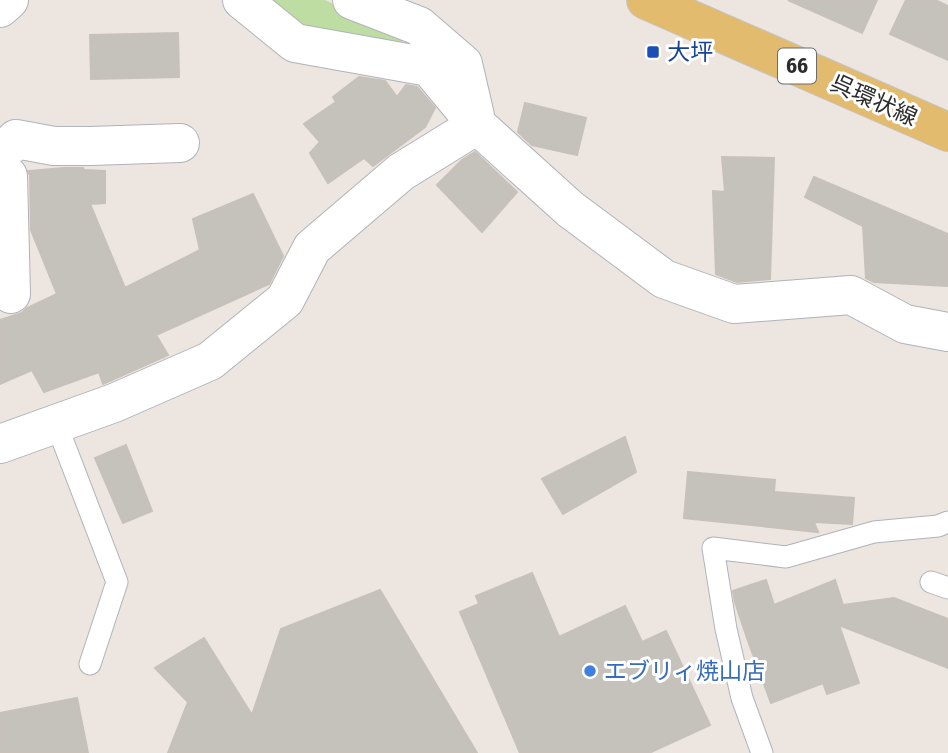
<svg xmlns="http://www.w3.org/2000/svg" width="948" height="753" font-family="'Fira Sans Condensed','Noto Sans JP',sans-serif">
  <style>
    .green { fill: #bddda2 }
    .building { fill: #c5c1bb; stroke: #c7c1ba; stroke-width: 2 }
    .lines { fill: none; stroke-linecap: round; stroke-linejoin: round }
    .service-casing { stroke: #b0b3bb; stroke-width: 23 }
    .minor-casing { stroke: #b0b3bb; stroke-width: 40 }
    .primary-casing { stroke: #c4c4c4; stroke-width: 40 }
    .service { stroke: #fff; stroke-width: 21 }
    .minor { stroke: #fff; stroke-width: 38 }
    .primary { stroke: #e2bb6e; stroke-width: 38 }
    .transit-dot { fill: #1a4fb4; stroke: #fff; stroke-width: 2.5 }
    .shop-dot { fill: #3f7fe0; stroke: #fff; stroke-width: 2.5 }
    .labels { text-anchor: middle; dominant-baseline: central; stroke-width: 6; stroke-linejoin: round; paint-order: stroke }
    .shield { fill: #fff; stroke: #6b6b6b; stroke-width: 2 }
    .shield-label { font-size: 21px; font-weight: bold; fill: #2c2c2c }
    .transit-label { font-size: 23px; fill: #164399; stroke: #fff; text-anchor: start }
    .street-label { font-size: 23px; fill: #2c2c2c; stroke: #fff }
    .shop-label { font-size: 23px; fill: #366cbe; stroke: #fff; text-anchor: start }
  </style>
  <rect width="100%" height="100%" fill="#ece5e0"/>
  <!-- green -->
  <path class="green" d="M270,0H325L403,39L399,55L300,33Z"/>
  <!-- building -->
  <path class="building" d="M788,0H877L862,33Z
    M906,0H935L948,6V60L890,34Z
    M178,33L179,77L91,79L90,35Z
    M359,77L385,81L397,97L406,85L417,87L435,108L425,127L373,166L364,158L328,183L310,153L320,142L304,124L336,102L333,97Z
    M525,103L586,118L577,155L532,145L518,132Z
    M475,152L517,192L482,232L437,185L462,160Z
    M722,157L774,158L770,279L737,282L716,274L713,191L725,192Z
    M64,168H83L84,170L105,171V203L90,204L125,288L200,250L193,219L253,194L283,256L269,284L156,335L168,355L103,384L99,372L44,392L32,370L0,384V320L22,313L27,308L57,294L31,230L30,175L28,171Z
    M814,177L948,234V286L874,282L866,278L863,226L805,197Z
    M625,437L636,472L563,514L542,479Z
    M126,445L152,511L123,523L95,458Z
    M688,472L775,480L774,492L854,498L852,524L814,522L818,532L684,518Z
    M532,573L559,637L625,606L642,642L666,631L710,725L649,753H520L460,612L479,604L476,596Z
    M766,580L774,605L835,580L843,605L894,598L948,619V668L839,625L859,683L827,694L823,683L771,703L748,641L735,602L733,591Z
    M380,590L477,753H168L188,702L155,668L204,638L252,715L281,629Z
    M77,698L88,753H0V713Z"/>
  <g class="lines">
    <!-- service casing -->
    <g class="service-casing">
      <path id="service" d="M56,423L117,582L90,664
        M931,582L948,588
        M762,753L742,698L726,629L713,548L786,557L874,532L938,526L948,522"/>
    </g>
    <!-- minor casing -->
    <g class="minor-casing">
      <path id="minor" d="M242,0L295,43L429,67L477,125L570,209L664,279L734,304L851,295L905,324L948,332
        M352,0L419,26L463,64L475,116
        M0,8L9,0
        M0,155L16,139L54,146H91L180,143
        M0,167L8,176L11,294
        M0,444L114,403L210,361L285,300L312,248L401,172L477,125"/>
    </g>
    <!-- primary casing -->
    <g class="primary-casing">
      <path id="primary" d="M646,0L948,132"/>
    </g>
    <!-- service -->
    <use href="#service" class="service"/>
    <!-- minor -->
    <use href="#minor" class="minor"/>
    <!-- primary -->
    <use href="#primary" class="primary"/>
  </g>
  <!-- markers -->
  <rect class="transit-dot" x="646" y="45" width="14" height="14" rx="3.5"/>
  <circle class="shop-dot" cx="590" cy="671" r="7"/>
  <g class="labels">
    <!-- shield labels -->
    <rect class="shield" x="778" y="48.5" width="38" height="35" rx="5"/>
    <g class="shield-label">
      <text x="797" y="66">66</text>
    </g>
    <!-- transit labels -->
    <g class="transit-label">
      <text x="667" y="52">大坪</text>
    </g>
    <!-- street labels -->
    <g class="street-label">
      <text transform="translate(874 100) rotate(24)">呉環状線</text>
    </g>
    <!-- shop labels -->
    <g class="shop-label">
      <text x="604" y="671">エブリィ焼山店</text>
    </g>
  </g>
</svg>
